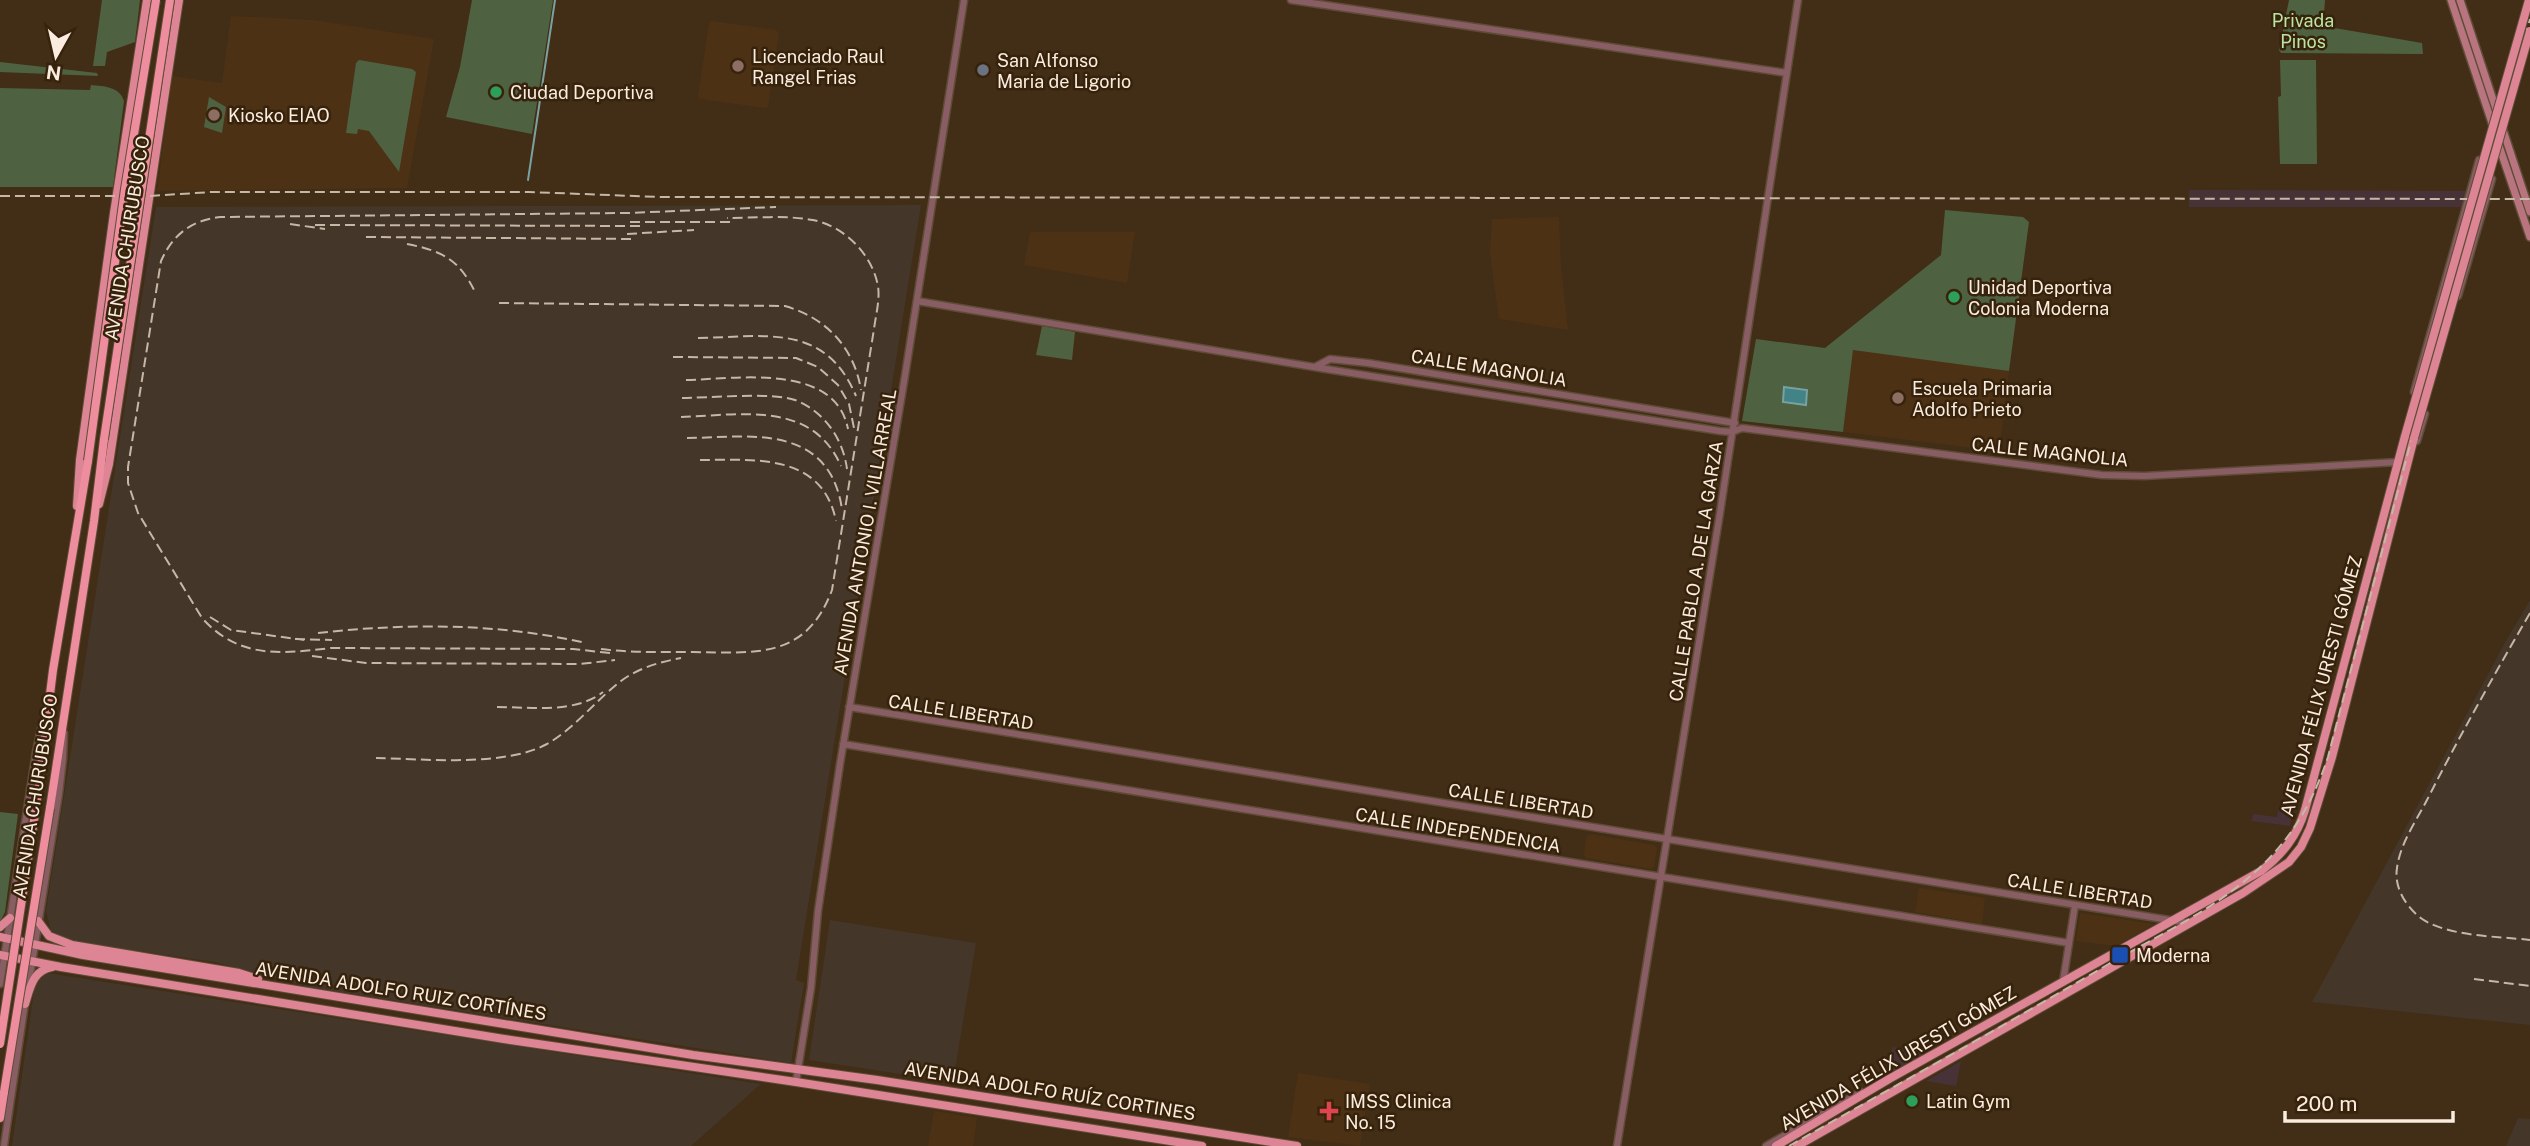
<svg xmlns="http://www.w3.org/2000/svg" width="2530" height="1146" font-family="'Public Sans',sans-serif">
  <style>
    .commercial { fill: #473337 }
    .industrial { fill: #443629 }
    .built { fill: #4c3115 }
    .green { fill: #4e6241 }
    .water { fill: #418386; stroke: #78a2a0; stroke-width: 2 }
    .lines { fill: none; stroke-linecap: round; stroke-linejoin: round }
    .stream { stroke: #78a2a0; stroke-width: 2 }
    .tertiary-casing { stroke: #5f4c36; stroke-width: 9 }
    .secondary-casing { stroke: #5f4c36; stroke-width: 10 }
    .primary-casing { stroke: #5f4c36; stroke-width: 10 }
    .trunk-casing { stroke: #5f4c36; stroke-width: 10 }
    .tertiary { stroke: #885d63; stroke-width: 6 }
    .secondary { stroke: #b8747f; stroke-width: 7 }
    .primary { stroke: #dd8594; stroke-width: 8 }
    .trunk { stroke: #ee8d9e; stroke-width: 8 }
    .rail { stroke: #c7b7a7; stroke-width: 2; stroke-dasharray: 10 5; stroke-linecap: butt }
    .primary-bridge-casing { stroke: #5f4c36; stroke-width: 10; stroke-linecap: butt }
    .trunk-bridge-casing { stroke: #5f4c36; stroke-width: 10; stroke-linecap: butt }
    .primary-bridge { stroke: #dd8594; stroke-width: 8 }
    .trunk-bridge { stroke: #ee8d9e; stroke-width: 8 }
    .education-dot { fill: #8d6e63; stroke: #37230c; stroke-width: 2.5 }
    .worship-dot { fill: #6b7280; stroke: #37230c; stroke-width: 2.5 }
    .leisure-dot { fill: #2e9e5b; stroke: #37230c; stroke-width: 2.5 }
    .transit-dot { fill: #1a4fb4; stroke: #37230c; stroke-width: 2.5 }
    .health-dot { fill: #e0444e; stroke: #37230c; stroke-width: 2.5 }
    .labels { text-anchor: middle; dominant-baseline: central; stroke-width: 5; stroke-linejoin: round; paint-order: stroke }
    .park-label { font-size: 18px; fill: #bbe4a2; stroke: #37230c }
    .poi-label { font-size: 18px; fill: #faecde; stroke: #37230c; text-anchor: start }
    .street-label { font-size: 18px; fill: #faecde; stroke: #37230c }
  </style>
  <rect width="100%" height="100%" fill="#422d16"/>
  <!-- commercial -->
  <path class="commercial" d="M2189,190L2467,191L2461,207H2189Z
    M2278,810L2292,811L2290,826L2252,821L2253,814L2277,817Z
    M1892,1047L1924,1052L1923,1058L1889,1077Z
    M1961,1061L1956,1086L1926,1081Z"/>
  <!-- industrial -->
  <path class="industrial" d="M921,205L796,980L804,983L791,1063L309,987L215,962L75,942L51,931L46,911L156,207Z
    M2530,600V1025L2312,1002L2507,639Z
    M830,920L976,943L953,1082L809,1060Z
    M47,973L761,1084L691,1146H12L34,991L40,979Z
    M2518,1118L2530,1119V1146H2506Z"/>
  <!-- built -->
  <path class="built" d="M231,16L314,20L434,39L407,188L157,191L172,76L222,83Z
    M712,21L776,30L779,33L768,106L765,108L700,99L698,96L709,23Z
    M1559,217L1561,266L1568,330L1499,319L1490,254L1492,219Z
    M1030,232H1135L1127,283L1024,265Z
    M1853,349L2009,371L1999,451L1843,432Z
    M1590,834L1655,845L1657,848L1654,867L1651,869L1586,858L1584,855L1586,837Z
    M1919,888L1985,898L1982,924L1915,912Z
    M2080,913L2155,924L2115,946L2076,941Z
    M1298,1073L1370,1084L1360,1146L1288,1137Z
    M934,1111L977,1118L973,1146H928Z"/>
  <!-- green -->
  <path class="green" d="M102,0H140L135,42L107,52L105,66H93Z
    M472,0H553L532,134L446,117L460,67Z
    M2289,0H2325L2323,26L2422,43L2423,54L2281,53L2279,50Z
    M359,60L412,69L416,72L399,172L369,131L358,129L357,134L346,133L356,63Z
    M2280,60H2316L2317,164H2280L2278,97L2281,96Z
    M0,62L97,73L98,76L0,72Z
    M91,85C104,86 120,87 124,101L113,187H0V88L90,90Z
    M209,97L226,107L222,133L204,127Z
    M1945,210L2023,217L2029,222L2009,371L1853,350L1843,432L1742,421L1756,339L1825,348L1941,255Z
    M1042,326L1075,332L1072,360L1036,355Z
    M0,812L18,814L5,912L0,922Z"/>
  <!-- water -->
  <path class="water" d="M1784,387L1807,390L1806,405L1783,402Z"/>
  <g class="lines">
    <!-- stream -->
    <path class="stream" d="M528,180L555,0"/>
    <!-- tertiary casing -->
    <g class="tertiary-casing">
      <path id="tertiary" d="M1291,0L1787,73
        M2458,296L2492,179
        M917,301L1326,369L1720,431L1732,432L1742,428L2102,475L2144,476L2398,462
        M1315,367L1330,359L1368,363L1735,423
        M2414,392L2479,160
        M2417,441L2425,414
        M849,707L2188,923
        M843,744L2069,943
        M2063,982L2075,905
        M0,984L36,752L42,724L47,718
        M28,988L59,794L63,759L64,733
        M796,1082L811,988L818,911L840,764L904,382L964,0
        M4,1146L25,1003
        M1617,1146L1720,513L1798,0
        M1766,1146L1861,1092"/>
    </g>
    <!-- secondary casing -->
    <g class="secondary-casing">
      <path id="secondary" d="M2451,0L2494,129
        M2460,0L2530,212
        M2497,140L2530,237"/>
    </g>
    <!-- primary casing -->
    <g class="primary-casing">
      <path id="primary" d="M122,170L135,168L150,172
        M99,504L109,464L179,0
        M77,506L80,460L114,213L147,0
        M38,921L49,936L72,945L239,973L258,979
        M0,927L10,918
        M0,937L83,955L693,1055L877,1080L1297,1146
        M0,955L61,967L504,1039L796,1082L1202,1146
        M25,1004C30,988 33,970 52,967
        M1776,1146L1889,1079L2261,871C2283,854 2297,836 2305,810L2405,436
        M1797,1146L2243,893L2289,862L2301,847L2310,828L2332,757L2414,438"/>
    </g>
    <!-- trunk casing -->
    <g class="trunk-casing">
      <path id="trunk" d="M36,807L53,670L88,461
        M50,808L94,521L104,439
        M0,1118L4,1092"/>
    </g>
    <!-- tertiary -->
    <use href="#tertiary" class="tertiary"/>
    <!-- secondary -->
    <use href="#secondary" class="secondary"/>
    <!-- primary -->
    <use href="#primary" class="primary"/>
    <!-- trunk -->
    <use href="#trunk" class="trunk"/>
    <!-- rail -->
    <path class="rail" d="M0,196H150L211,192H529L661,197L2530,199
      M630,222H735
      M290,224L325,229
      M315,225L640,226
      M627,234L694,230
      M366,237L636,239
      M407,244C443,251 460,260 476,294
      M499,303L785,306C826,318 854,347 861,390
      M698,338C765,337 825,322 856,396
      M673,357L796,358L818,367L838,385L849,404L854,428
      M686,380C736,379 835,362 848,429
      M682,398C707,398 773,392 795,400C825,412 843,439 847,469
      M681,417C741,415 812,400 841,466
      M687,438C736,438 802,425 831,475C837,486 841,499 842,511
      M700,460C753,460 822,452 836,521
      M2530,613C2494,675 2459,737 2427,800C2416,821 2400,844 2397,868C2394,886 2404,903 2417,915C2442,937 2497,936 2530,940
      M210,617L231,630L304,640
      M318,633C407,623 498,623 586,643
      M295,639L332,640
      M601,649C632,653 662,652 693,652C757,653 806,659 832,590L874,329C876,314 880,300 878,286C872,254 844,226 813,220C786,215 754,218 727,218
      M610,653L573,649L331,648C280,654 239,659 202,618L138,513L128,483V467L161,261C173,234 192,220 221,217L627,213L776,207
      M312,656L366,663L580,664L615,660
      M497,707C530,707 575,714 603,692
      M376,758C424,759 505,767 547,744C575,728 595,701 621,681C638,668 660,662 681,658
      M2474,979L2530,986
      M1789,1146C1895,1086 2002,1027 2107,965C2157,936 2212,911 2255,872C2291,840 2313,802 2328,757L2421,403L2530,19"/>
    <!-- primary-bridge casing -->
    <g class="primary-bridge-casing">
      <path id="primary-bridge" d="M2405,436L2529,0
        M2414,438L2530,31"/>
    </g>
    <!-- trunk-bridge casing -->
    <g class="trunk-bridge-casing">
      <path id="trunk-bridge" d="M104,439L170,0
        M88,461L125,189L156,0
        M0,1044L36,807
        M4,1092L50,808"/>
    </g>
    <!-- primary-bridge -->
    <use href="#primary-bridge" class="primary-bridge"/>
    <!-- trunk-bridge -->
    <use href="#trunk-bridge" class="trunk-bridge"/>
  </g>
  <!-- markers -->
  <g class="education-dot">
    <circle cx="738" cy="66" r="7"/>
    <circle cx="214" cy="115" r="7"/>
    <circle cx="1898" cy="398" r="7"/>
  </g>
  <circle class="worship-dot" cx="983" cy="70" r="7"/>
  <g class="leisure-dot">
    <circle cx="496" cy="92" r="7"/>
    <circle cx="1954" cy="297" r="7"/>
    <circle cx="1912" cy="1101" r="7"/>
  </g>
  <rect class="transit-dot" x="2111" y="946" width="18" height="18" rx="3.5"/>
  <path class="health-dot" d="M1325.5 1100.5h7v7h7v7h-7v7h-7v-7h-7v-7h7z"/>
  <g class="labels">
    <!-- park labels -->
    <g class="park-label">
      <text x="2303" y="20">Privada<tspan x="2303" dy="21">Pinos</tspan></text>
    </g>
    <!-- poi labels -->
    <g class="poi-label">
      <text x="752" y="56">Licenciado Raul<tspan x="752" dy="21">Rangel Frias</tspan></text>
      <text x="997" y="60">San Alfonso<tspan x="997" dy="21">Maria de Ligorio</tspan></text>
      <text x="510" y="92">Ciudad Deportiva</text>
      <text x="228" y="115">Kiosko EIAO</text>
      <text x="1968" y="287">Unidad Deportiva<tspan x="1968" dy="21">Colonia Moderna</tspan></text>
      <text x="1912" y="388">Escuela Primaria<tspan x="1912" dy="21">Adolfo Prieto</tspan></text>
      <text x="2136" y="955">Moderna</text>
      <text x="1345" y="1101">IMSS Clinica<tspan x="1345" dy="21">No. 15</tspan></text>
      <text x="1926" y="1101">Latin Gym</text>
    </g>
    <!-- street labels -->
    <g class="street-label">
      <text transform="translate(127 238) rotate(-81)">AVENIDA CHURUBUSCO</text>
      <text transform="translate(1489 368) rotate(9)">CALLE MAGNOLIA</text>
      <text transform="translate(2050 452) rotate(6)">CALLE MAGNOLIA</text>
      <text transform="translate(865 532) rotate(-80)">AVENIDA ANTONIO I. VILLARREAL</text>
      <text transform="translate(1696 571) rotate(-81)">CALLE PABLO A. DE LA GARZA</text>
      <text transform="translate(2321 686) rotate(-75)">AVENIDA FÉLIX URESTI GÓMEZ</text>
      <text transform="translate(961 712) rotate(9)">CALLE LIBERTAD</text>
      <text transform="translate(35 796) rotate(-81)">AVENIDA CHURUBUSCO</text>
      <text transform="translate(1521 801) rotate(9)">CALLE LIBERTAD</text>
      <text transform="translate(1458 830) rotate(9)">CALLE INDEPENDENCIA</text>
      <text transform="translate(2080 891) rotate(9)">CALLE LIBERTAD</text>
      <text transform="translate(401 991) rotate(9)">AVENIDA ADOLFO RUIZ CORTÍNES</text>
      <text transform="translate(1898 1058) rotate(-30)">AVENIDA FÉLIX URESTI GÓMEZ</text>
      <text transform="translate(1050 1091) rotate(9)">AVENIDA ADOLFO RUÍZ CORTINES</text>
    </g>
  </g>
  <!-- north arrow -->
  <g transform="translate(56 56) rotate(188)" stroke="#37230c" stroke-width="5" paint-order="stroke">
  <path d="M0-5L12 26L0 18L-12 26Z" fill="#faecde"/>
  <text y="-10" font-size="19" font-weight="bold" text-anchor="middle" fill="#faecde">N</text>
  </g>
  <!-- scale -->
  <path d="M2285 1111v10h168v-10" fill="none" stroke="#faecde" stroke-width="3.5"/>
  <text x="2296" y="1111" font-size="21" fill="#faecde" stroke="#37230c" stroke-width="5" paint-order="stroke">200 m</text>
</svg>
